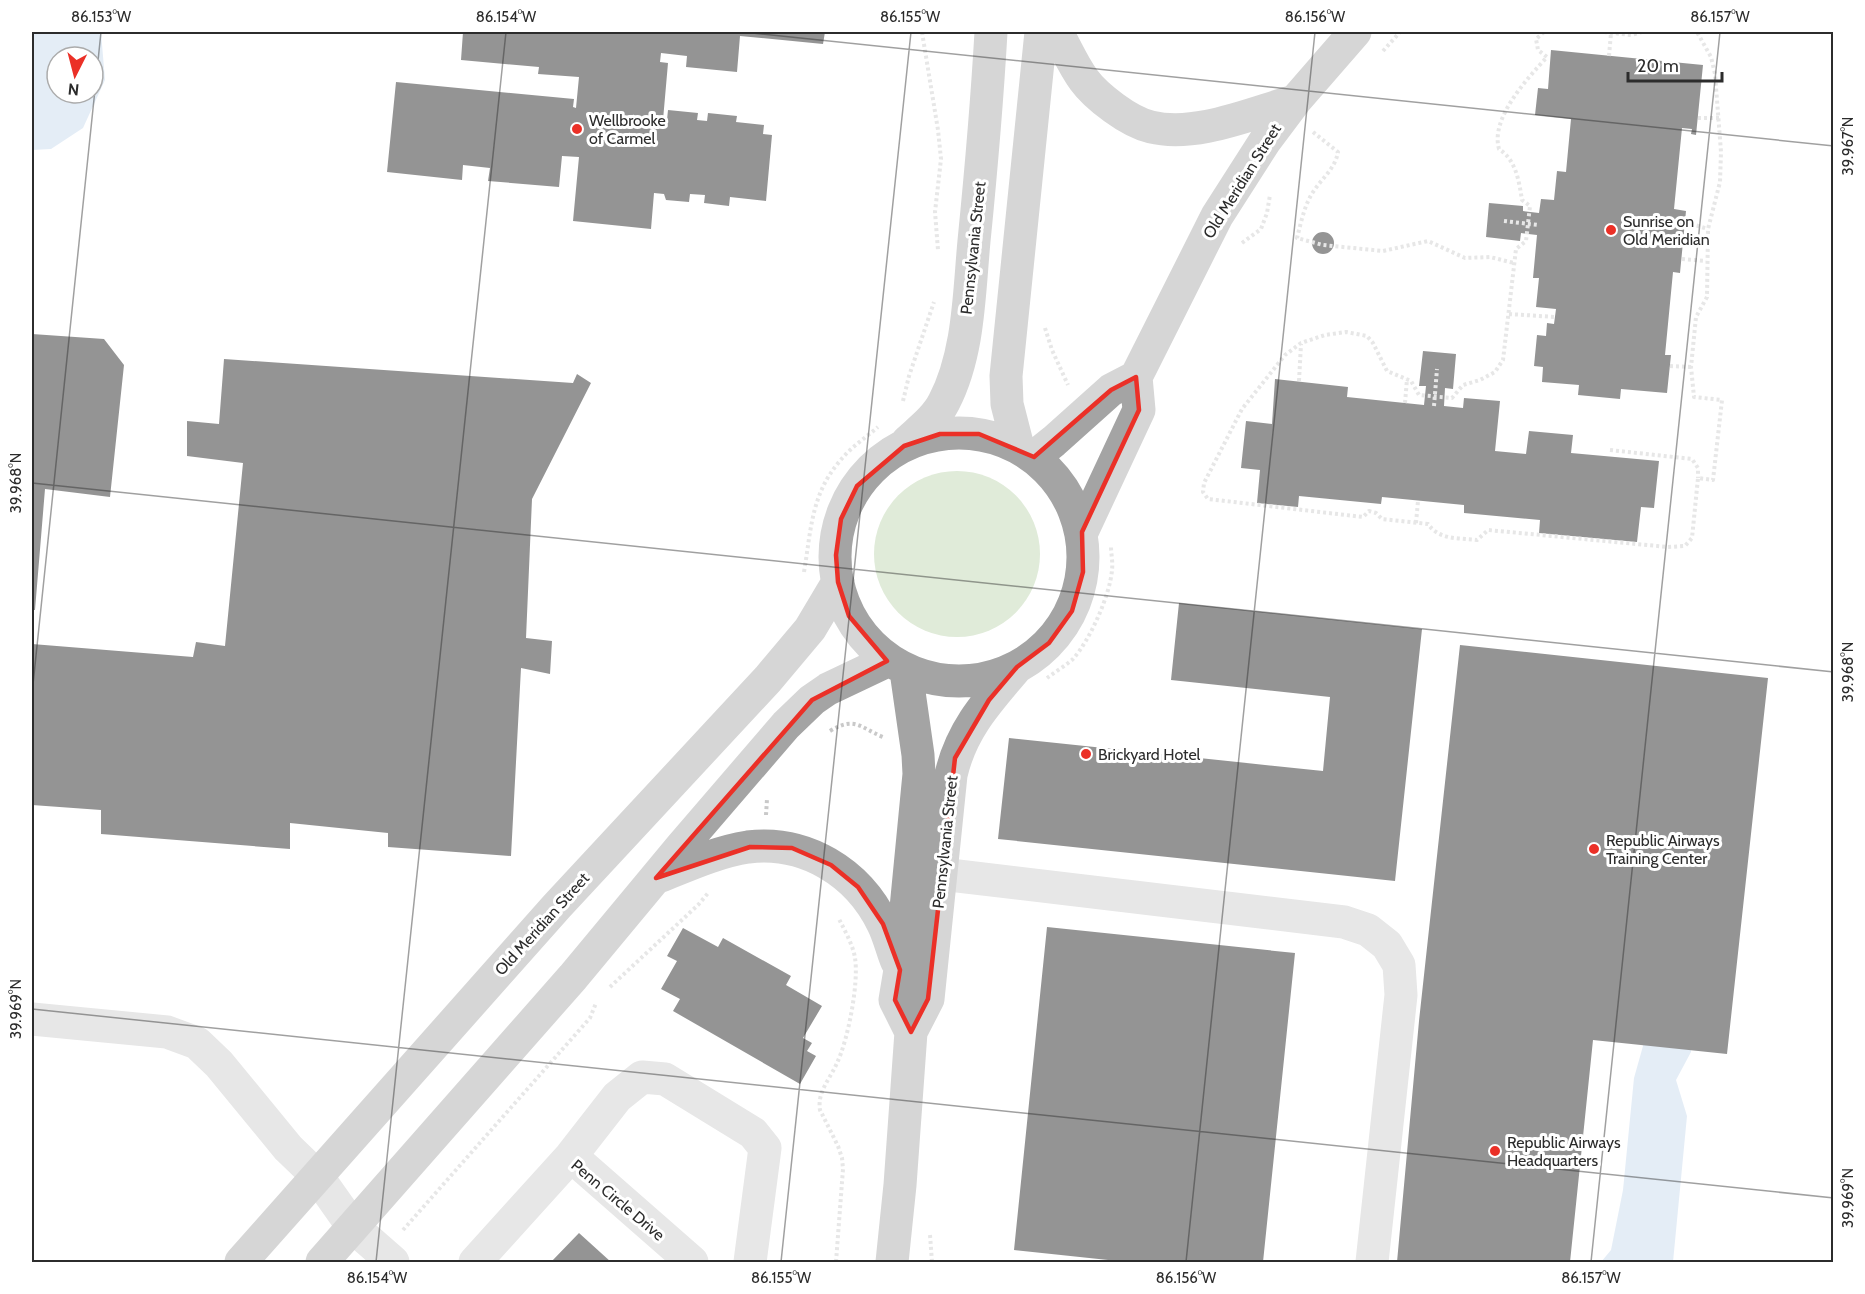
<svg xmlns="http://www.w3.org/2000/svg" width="1865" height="1294" font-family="Cabin,sans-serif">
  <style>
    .green { fill: #e0ebd9 }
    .water { fill: #c4d7ec; fill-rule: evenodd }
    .building { fill: #131313 }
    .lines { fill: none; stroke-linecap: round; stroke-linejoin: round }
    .path { stroke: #c9c9c9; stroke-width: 4; stroke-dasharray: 3 3; stroke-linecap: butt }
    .minor { stroke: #c9c9c9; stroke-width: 33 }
    .major { stroke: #a4a4a4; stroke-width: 33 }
    .marked { fill: none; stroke: #eb3027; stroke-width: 4.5; stroke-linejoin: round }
    .ticks { fill: none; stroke: #2c2c2c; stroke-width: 1.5; stroke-opacity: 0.45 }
    .poi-dot { fill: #eb3027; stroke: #fff; stroke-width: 2 }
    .labels { text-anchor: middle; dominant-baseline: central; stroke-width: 6; stroke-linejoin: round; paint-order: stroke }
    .poi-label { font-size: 16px; fill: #2c2c2c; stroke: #fff; text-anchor: start }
    .street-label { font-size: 16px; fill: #2c2c2c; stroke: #fff }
    .neatline { fill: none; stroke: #2c2c2c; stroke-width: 2 }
    .ticks-label { font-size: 15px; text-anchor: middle; fill: #2c2c2c }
  </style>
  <rect width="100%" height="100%" fill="#fff"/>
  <!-- green -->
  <path class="green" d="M874 554a83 83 0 1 1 166 0a83 83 0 1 1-166 0Z"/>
  <!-- water -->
  <path class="water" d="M32,32H101L105,80L83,128L51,149L32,150ZM57,57H93V93H57Z
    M1698,923L1691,1052L1676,1080L1687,1116L1673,1262H1601L1611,1250L1623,1190L1634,1078L1643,1046L1636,1011Z"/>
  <!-- building -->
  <path class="building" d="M463,32H825L823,44L740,36L737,72L686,67L687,56L661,53L660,62L668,63L663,120H667L668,110L698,113L697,120L707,121L708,113L737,116L736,122L764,125L763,134L772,135L766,201L730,197L729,206L704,203L705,195L690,194L689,202L666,200L664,194L654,193L651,229L573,221L579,157L562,156L559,187L488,181L490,168L463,165L462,180L387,172L396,82L574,99L573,107L576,108L579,77L538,74L539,67L461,60Z
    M1551,50L1703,65L1696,135L1691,134L1692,129L1682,128L1674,209L1686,211L1680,273L1673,272L1665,355H1671L1667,393L1621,389L1620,399L1578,395L1579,385L1542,382L1543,367L1534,366L1537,335L1546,336L1547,323L1554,324L1556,309L1536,307L1539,278H1533L1537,235L1521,233L1520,241L1486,237L1489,203L1523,206V211L1539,213L1541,199L1554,200L1557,171L1566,172L1571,119L1535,115L1538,88L1548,89Z
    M1312 243a11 11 0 1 1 22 0a11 11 0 1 1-22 0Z
    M32,334L104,339L124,365L110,497L45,489L35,610H32Z
    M1423,351L1456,354L1453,389L1445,388L1444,406L1463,408L1464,398L1500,401L1495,451L1526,454L1529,431L1573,435L1571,453L1659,461L1654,508L1641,507L1637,542L1539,533L1540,520L1464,513V505L1382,497L1381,504L1299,496L1298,507L1257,503L1260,470L1241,468L1246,421L1272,424L1275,379L1348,387L1347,397L1424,405L1426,386H1419Z
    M224,359L573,383L577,374L591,383L532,499L526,638L552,641L550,674L521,668L511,856L388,847V833L290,823V849L101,834V810L32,805V644L193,657L196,642L225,646L243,463L187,456V421L219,424Z
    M1179,603L1422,629L1395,881L998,839L1009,738L1323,771L1330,697L1171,680Z
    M1460,645L1768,678L1727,1054L1593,1040L1570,1262H1397L1419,1021Z
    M1047,927L1295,953L1263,1262H1127L1014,1250Z
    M683,928L718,947L723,938L791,976L786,985L822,1006L803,1038L812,1043L807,1051L816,1056L800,1084L673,1011L680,999L661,989L677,961L667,956Z
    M579,1233L611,1262H551Z"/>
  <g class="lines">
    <!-- path -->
    <path class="path" d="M922,32L938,130L941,159L935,212L938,250
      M1544,32L1536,39L1538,50L1547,57C1528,78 1490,118 1499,149C1516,160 1519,181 1522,200L1530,206L1526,241L1516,249L1503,360L1495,372L1480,380L1463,385L1452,398L1419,395L1411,381L1387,371L1373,343L1367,336L1346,332L1325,335L1301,343L1285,355L1242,409L1204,483L1203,492L1208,499L1363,517L1369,511L1376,513L1382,519L1428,524C1439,540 1459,538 1477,540L1488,530L1668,547L1685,546L1692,538L1698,478L1713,480L1722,400L1694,397L1691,367L1696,317L1707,297L1708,229L1720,182L1721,152L1715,74L1711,57L1697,32
      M1604,32L1631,35L1642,32
      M1383,51L1400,32
      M1609,56L1611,33
      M1698,118H1719
      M1313,132L1338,152C1335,169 1322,178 1313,192C1304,206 1301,223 1297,238L1323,245L1383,251L1428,241L1465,258L1490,257L1514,263
      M1504,221L1538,225
      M1685,222L1708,229
      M1242,243L1261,229L1267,213L1270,195
      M1682,259L1706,261
      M1509,314L1555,317
      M1045,328L1052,350L1068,385
      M1670,366L1691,367
      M1299,381L1301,344
      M903,401L909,376L934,302
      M1405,403L1407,379
      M1434,406L1437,369
      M1610,450L1692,459L1698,468V478
      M1416,523L1418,501
      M804,572C811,531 811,495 839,462C850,448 865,438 878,427
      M1047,678C1055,672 1065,666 1073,659C1090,640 1110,595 1112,570C1113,562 1111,554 1111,546
      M830,731C855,716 859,727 883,737
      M766,815L767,799
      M610,987L698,905L709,892
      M403,1230L590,1018L596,1003
      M930,1235L932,1262
      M836,1262L843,1169L842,1158L838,1146L820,1110C817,1092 830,1079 837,1063C848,1040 859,983 855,958C853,945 845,931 839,919"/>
    <!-- minor -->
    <path class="minor" d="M941,874L1344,922L1368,930L1387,945L1399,965L1401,995L1372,1262
      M32,1019L167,1032L197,1043L219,1064L288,1148L317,1176L353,1227L393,1262
      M571,1156L617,1097L642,1077L665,1079L753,1133L765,1148L750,1262
      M475,1262L571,1156L692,1262"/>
    <!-- major -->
    <path class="major" d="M1057,32C1066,48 1073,65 1084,80C1092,91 1103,100 1114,108C1125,116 1138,124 1151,127C1196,138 1252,113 1295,101
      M835 557a124 124 0 1 1 248 0a124 124 0 1 1-248 0Z
      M907,442C920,430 936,418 944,402C969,354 969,294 974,241C981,171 987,102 991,32
      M1018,447L1007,404L1006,376L1041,32
      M1034,457L1054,441L1111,390L1136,377
      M1082,532L1139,410L1136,377L1217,216L1265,141L1295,101L1355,32
      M906,671L918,755L919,774L900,970L895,1000L911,1032
      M656,878C686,866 716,852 748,847C805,840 858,872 883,924C889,936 892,950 897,962
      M241,1262L557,906L768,679L810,629L838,582
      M322,1262L573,977L681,847L786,725L812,700L828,689L887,661
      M892,1262L900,1185L911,1032L928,999L951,775C961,730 987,702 1017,667"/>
  </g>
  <!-- marked area -->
  <path d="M0 0H1865V1294H0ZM1136,377L1139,410L1082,532L1083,572L1072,611L1049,643L1017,667L989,700L955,758L928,999L911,1032L895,1000L900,970L883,924L858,887L831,865L792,848L750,847L656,878L812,700L887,661L849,616L838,582L836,555L841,519L857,486L904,446L940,434H979L1034,457L1111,390Z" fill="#fff" fill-opacity=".55" fill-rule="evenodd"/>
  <path class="marked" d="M1136,377L1139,410L1082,532L1083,572L1072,611L1049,643L1017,667L989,700L955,758L928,999L911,1032L895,1000L900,970L883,924L858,887L831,865L792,848L750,847L656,878L812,700L887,661L849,616L838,582L836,555L841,519L857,486L904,446L940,434H979L1034,457L1111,390Z"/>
  <!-- ticks -->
  <path class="ticks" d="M743,32L1834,146M32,483L1834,672M32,694L101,32M32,1009L1834,1198M376,1262L506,32M781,1262L911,32M1186,1262L1315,32M1591,1262L1720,32"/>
  <!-- markers -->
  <g class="poi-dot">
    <circle cx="577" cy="129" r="6"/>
    <circle cx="1611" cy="230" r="6"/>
    <circle cx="1086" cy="754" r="6"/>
    <circle cx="1594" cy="849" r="6"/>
    <circle cx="1495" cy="1151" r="6"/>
  </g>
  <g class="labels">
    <!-- poi labels -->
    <g class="poi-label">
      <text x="589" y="120">Wellbrooke<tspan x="589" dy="18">of Carmel</tspan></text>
      <text x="1623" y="221">Sunrise on<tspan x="1623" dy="18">Old Meridian</tspan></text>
      <text x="1098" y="754">Brickyard Hotel</text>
      <text x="1606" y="840">Republic Airways<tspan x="1606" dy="18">Training Center</tspan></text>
      <text x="1507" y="1142">Republic Airways<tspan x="1507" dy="18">Headquarters</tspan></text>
    </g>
    <!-- street labels -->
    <g class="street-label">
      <text transform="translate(1242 181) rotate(-58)">Old Meridian Street</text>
      <text transform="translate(973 248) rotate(-84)">Pennsylvania Street</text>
      <text transform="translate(945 842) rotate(-84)">Pennsylvania Street</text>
      <text transform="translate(542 924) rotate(-48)">Old Meridian Street</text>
      <text transform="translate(618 1200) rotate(40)">Penn Circle Drive</text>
    </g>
  </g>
  <!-- border -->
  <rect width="1865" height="1294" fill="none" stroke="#ffffff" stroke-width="66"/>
  <!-- north arrow -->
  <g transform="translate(75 75) rotate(186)"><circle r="28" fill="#ffffff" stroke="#ababab" stroke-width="1.5"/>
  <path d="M0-4.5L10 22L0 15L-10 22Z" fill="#eb3027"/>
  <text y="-9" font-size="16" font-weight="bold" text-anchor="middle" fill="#2c2c2c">N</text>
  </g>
  <!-- scale -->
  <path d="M1628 72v9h94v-9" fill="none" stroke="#2c2c2c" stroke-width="3"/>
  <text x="1637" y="72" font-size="18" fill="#2c2c2c" stroke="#ffffff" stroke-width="4.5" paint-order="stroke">20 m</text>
  <rect x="33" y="33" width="1799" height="1228" class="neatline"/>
  <g class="ticks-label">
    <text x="101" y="22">86.153°W</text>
    <text x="506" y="22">86.154°W</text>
    <text x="910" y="22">86.155°W</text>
    <text x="1315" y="22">86.156°W</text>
    <text x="1720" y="22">86.157°W</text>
    <text transform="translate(1848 146) rotate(-90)" y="5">39.967°N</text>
    <text transform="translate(16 483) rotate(-90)" y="5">39.968°N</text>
    <text transform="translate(1848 672) rotate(-90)" y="5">39.968°N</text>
    <text transform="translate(16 1009) rotate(-90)" y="5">39.969°N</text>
    <text transform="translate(1848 1198) rotate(-90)" y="5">39.969°N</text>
    <text x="377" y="1283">86.154°W</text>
    <text x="781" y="1283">86.155°W</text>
    <text x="1186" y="1283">86.156°W</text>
    <text x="1591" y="1283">86.157°W</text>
  </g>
</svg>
